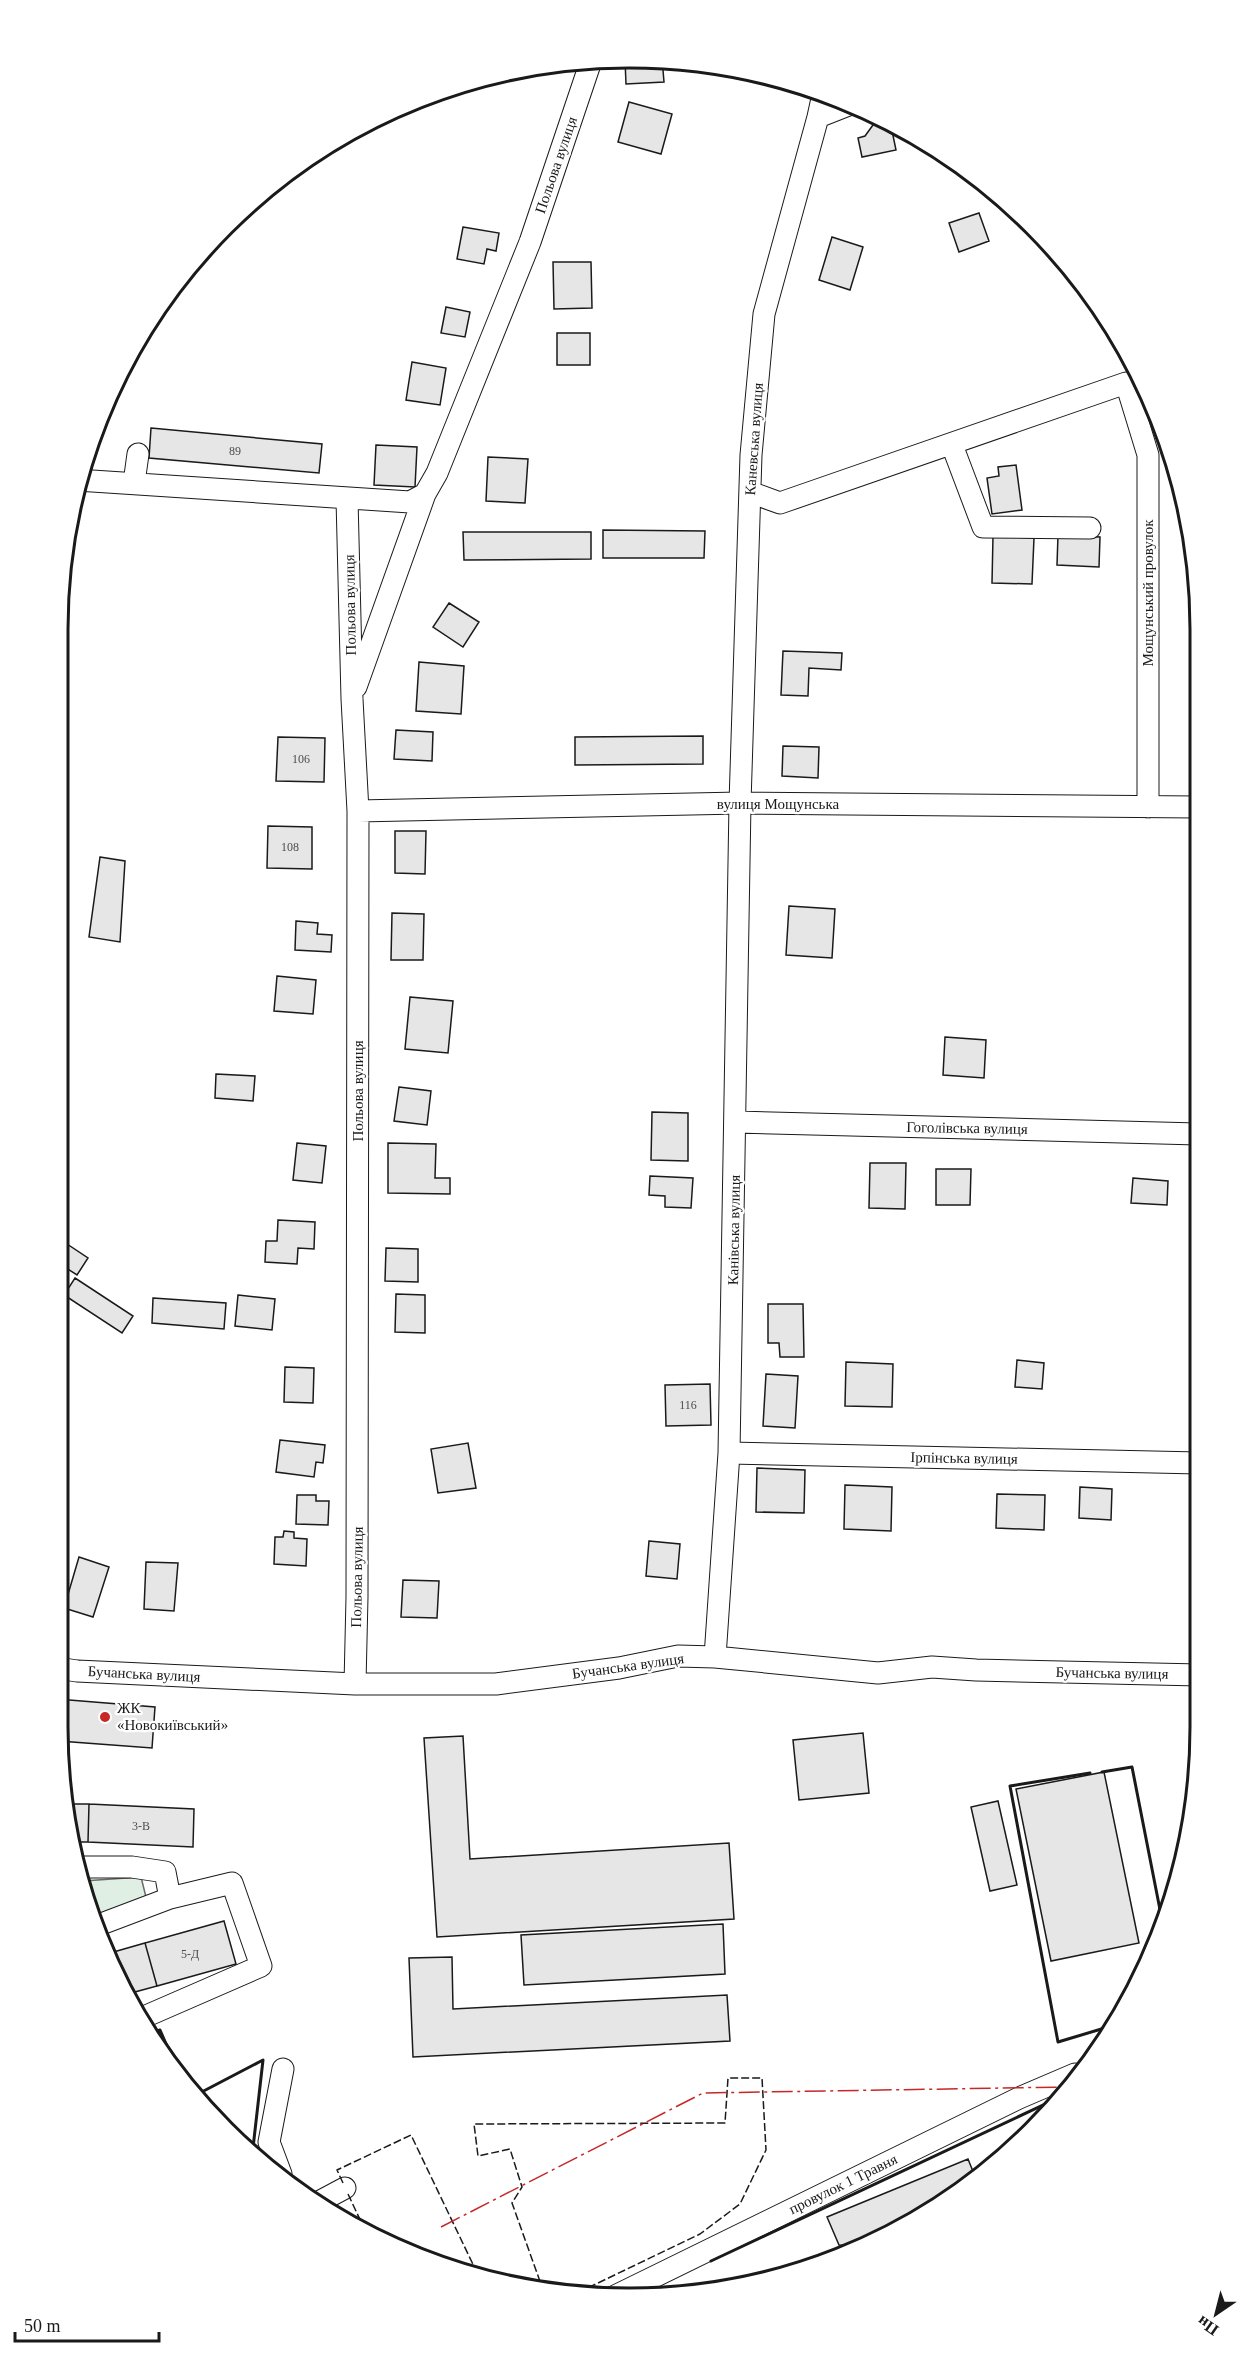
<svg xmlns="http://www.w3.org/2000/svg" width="1258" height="2356" font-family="Georgia,serif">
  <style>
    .green { fill: #e0efe3; stroke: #6a6a6a; stroke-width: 1.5 }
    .building { fill: #e6e6e6; stroke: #1a1a1a; stroke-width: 1.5 }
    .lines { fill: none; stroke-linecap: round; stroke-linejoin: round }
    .minor-casing { stroke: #1a1a1a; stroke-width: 23 }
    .minor { stroke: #fff; stroke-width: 21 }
    .fence { stroke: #1a1a1a; stroke-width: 1.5; stroke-dasharray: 8 3; stroke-linecap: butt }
    .wall { stroke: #1a1a1a; stroke-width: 3 }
    .power { stroke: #c62828; stroke-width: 1.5; stroke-dasharray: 21 4.5 3 4.5; stroke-linecap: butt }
    .poi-dot { fill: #c62828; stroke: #fff; stroke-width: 2 }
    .labels { text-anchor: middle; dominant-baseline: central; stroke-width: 4.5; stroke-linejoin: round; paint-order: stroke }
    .number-label { font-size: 12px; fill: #4d4d4d }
    .street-label { font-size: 15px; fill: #1a1a1a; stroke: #fff }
    .poi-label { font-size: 15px; fill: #1a1a1a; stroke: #fff; text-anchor: start }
    .rim { fill: none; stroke: #1a1a1a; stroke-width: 3 }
  </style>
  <rect width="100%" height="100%" fill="#fff"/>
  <!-- green -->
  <path class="green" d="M141,1877L146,1897L92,1919L87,1911L83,1881Z"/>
  <!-- building -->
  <path class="building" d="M662,58L664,82L626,84L625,60Z
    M756,73L777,77L782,78L756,81Z
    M629,102L672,114L661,154L618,142Z
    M890,121L896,150L862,157L858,138L865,136L873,125Z
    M979,213L989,241L959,252L949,223Z
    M463,227L499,233L496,251L487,249L484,264L457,259Z
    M832,237L863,247L850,290L819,280Z
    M553,262H591L592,308L554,309Z
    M446,307L470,312L465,337L441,333Z
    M557,333H590V365H557Z
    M412,362L446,368L440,405L406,400Z
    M151,428L322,444L319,473L149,458Z
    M376,445L417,447L415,487L374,485Z
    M488,457L528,459L525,503L486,501Z
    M1016,465L1022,510L992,514L987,478L999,476L998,467Z
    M603,530L705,531L704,558H603Z
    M463,532H591V559L464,560Z
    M1058,535L1100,537L1099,567L1057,565Z
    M993,536L1034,538L1032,584L992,583Z
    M449,603L479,622L463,647L433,627Z
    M783,651L842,653L841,670L809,668L808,696L781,695Z
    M419,662L464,666L461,714L416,711Z
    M396,730L433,732L432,761L394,759Z
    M703,736V764L575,765V737Z
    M278,737L325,738L324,782L276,781Z
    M783,746L819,747L818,778L782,776Z
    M268,826L312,827V869L267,868Z
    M395,831H426L425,874L395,873Z
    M100,857L125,861L120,942L89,937Z
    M789,906L835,909L832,958L786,955Z
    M392,913L424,914L423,960H391Z
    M296,921L318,923L317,934L332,935L331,952L295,950Z
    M277,976L316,980L313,1014L274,1011Z
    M410,997L453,1001L448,1053L405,1049Z
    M945,1037L986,1040L984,1078L943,1075Z
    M216,1074L255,1076L253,1101L215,1098Z
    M399,1087L431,1091L427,1125L394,1121Z
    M652,1112L688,1113V1161L651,1160Z
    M297,1143L326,1146L322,1183L293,1180Z
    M388,1143L436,1144L435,1178H450V1194L388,1193Z
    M870,1163H906L905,1209L869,1208Z
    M936,1169H971L970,1205H936Z
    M650,1176L693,1178L691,1208L665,1207V1196L649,1195Z
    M1133,1178L1168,1181L1167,1205L1131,1203Z
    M278,1220L315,1222L314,1249L298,1248L297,1264L265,1262L266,1241H277Z
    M58,1238L88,1258L77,1275L57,1262Z
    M386,1248L418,1249V1282L385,1281Z
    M75,1278L133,1316L122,1333L64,1295Z
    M396,1294L425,1295V1333L395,1332Z
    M238,1295L275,1299L272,1330L235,1326Z
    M153,1298L226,1303L224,1329L152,1323Z
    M768,1304H803L804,1357H780L779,1343H768Z
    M1017,1360L1044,1363L1042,1389L1015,1387Z
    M846,1362L893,1364L892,1407L845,1406Z
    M285,1367L314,1368L313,1403L284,1402Z
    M766,1374L798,1376L795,1428L763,1426Z
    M710,1384L711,1425L666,1426L665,1385Z
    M280,1440L325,1445L323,1463L316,1462L314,1477L276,1472Z
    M468,1443L476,1488L438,1493L431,1449Z
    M757,1468L805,1470L804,1513L756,1512Z
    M845,1485L892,1487L891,1531L844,1529Z
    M1080,1487L1112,1489L1111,1520L1079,1518Z
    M997,1494L1045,1495L1044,1530L996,1528Z
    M297,1495H316V1501H329L328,1525L296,1524Z
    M284,1531L294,1532V1538L307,1539L306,1566L274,1564L275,1537H283Z
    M649,1541L680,1544L677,1579L646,1576Z
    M79,1557L109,1567L93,1617L64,1608Z
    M146,1562L178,1563L174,1611L144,1609Z
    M403,1580L439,1581L437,1618L401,1617Z
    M57,1699L155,1707L152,1748L59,1741Z
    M863,1733L869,1793L799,1800L793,1740Z
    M463,1736L470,1859L729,1843L734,1919L437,1937L424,1738Z
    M1104,1772L1139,1943L1051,1961L1016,1789Z
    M998,1801L1017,1885L990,1891L971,1807Z
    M70,1804H89L88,1842H76Z
    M89,1804L194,1809L193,1847L88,1842Z
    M224,1921L236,1964L157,1986L145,1943Z
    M723,1924L725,1974L524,1985L521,1935Z
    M145,1943L157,1986L131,1993L110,1953Z
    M452,1957L453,2009L727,1995L730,2041L413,2057L409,1958Z
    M968,2159L974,2174L883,2239L862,2246L839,2245L827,2217Z"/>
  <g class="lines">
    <!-- minor casing -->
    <g class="minor-casing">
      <path id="minor" d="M818,117L823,94
        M952,445L983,527L1090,528
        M77,480L410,502L425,494L437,473L530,242L591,61
        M134,483L138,454
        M750,492L780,503L1126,383L1148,455V807
        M347,499L352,699L358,811L357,1597L355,1684
        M356,687L425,494
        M358,811L740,803L1197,807
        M736,1122L1198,1134
        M729,1453L1199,1463
        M715,1657L729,1453L740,803L751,455L764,314L818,117L851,104
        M57,1668L77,1671L355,1684H496L619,1668L678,1656L715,1657L878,1673L932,1667L976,1670L1200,1675
        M80,1867H132L165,1872L170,1898
        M96,1926L170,1898L232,1883L261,1966L144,2017
        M281,2174L269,2142L283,2069
        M315,2204L345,2188
        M613,2297L1019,2098L1075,2074"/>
    </g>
    <!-- minor -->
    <use href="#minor" class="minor"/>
    <!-- fence -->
    <path class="fence" d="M343,2183L337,2170L411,2135L480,2279
      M348,2194L363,2226
      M547,2290L542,2287L512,2203L522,2187L510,2149L478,2156L474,2124L725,2123L728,2078H762L766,2150L740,2204L700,2234L573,2295"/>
    <!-- wall -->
    <path class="wall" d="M1102,1772L1132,1767L1163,1925
      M1090,1773L1010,1786L1058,2042L1108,2027
      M153,2033L160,2030L182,2081
      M196,2095L263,2060L253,2148
      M711,2261L1058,2098"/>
    <!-- power -->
    <path class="power" d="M441,2227L703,2093L1065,2087"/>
  </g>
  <!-- markers -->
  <circle class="poi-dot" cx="105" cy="1717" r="6"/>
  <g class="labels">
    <!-- number labels -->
    <g class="number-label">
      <text x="235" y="451">89</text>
      <text x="301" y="759">106</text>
      <text x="290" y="847">108</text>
      <text x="688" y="1405">116</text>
      <text x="141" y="1826">3-В</text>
      <text x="190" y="1954">5-Д</text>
    </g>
    <!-- street labels -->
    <g class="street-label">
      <text transform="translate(556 165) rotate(-71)">Польова вулиця</text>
      <text transform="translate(754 439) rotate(-86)">Каневська вулиця</text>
      <text transform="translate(1148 593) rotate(-90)">Мощунський провулок</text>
      <text transform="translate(350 605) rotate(-91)">Польова вулиця</text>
      <text x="778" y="804">вулиця Мощунська</text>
      <text transform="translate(358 1091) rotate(-90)">Польова вулиця</text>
      <text transform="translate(967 1128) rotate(1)">Гоголівська вулиця</text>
      <text transform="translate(734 1230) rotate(-89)">Канівська вулиця</text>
      <text transform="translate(964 1458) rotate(1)">Ірпінська вулиця</text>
      <text transform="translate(357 1577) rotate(-89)">Польова вулиця</text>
      <text transform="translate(628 1666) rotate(-8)">Бучанська вулиця</text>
      <text transform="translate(1112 1673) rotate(1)">Бучанська вулиця</text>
      <text transform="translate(144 1674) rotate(3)">Бучанська вулиця</text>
      <text transform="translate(843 2184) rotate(-26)">провулок 1 Травня</text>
    </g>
    <!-- poi labels -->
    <g class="poi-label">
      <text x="117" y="1708">ЖК<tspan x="117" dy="17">«Новокиївський»</tspan></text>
    </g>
  </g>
  <!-- crop -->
  <path d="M0 0H1258V2356H0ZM629 68H629A561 561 0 0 1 1190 629V1727A561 561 0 0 1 629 2288H629A561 561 0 0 1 68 1727V629A561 561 0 0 1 629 68Z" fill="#fff" fill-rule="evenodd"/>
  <path class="rim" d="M629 68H629A561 561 0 0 1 1190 629V1727A561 561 0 0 1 629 2288H629A561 561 0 0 1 68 1727V629A561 561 0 0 1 629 68Z"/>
  <!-- north arrow -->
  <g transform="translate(1216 2314) rotate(215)" stroke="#ffffff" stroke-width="4.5" paint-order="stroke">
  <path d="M0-4.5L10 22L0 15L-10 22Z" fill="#1a1a1a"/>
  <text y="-9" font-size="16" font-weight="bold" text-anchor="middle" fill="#1a1a1a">Пн</text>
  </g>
  <!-- scale -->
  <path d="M15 2332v9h144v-9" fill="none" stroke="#1a1a1a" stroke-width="3"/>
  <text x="24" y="2332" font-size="18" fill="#1a1a1a" stroke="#ffffff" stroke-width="4.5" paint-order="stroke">50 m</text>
</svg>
